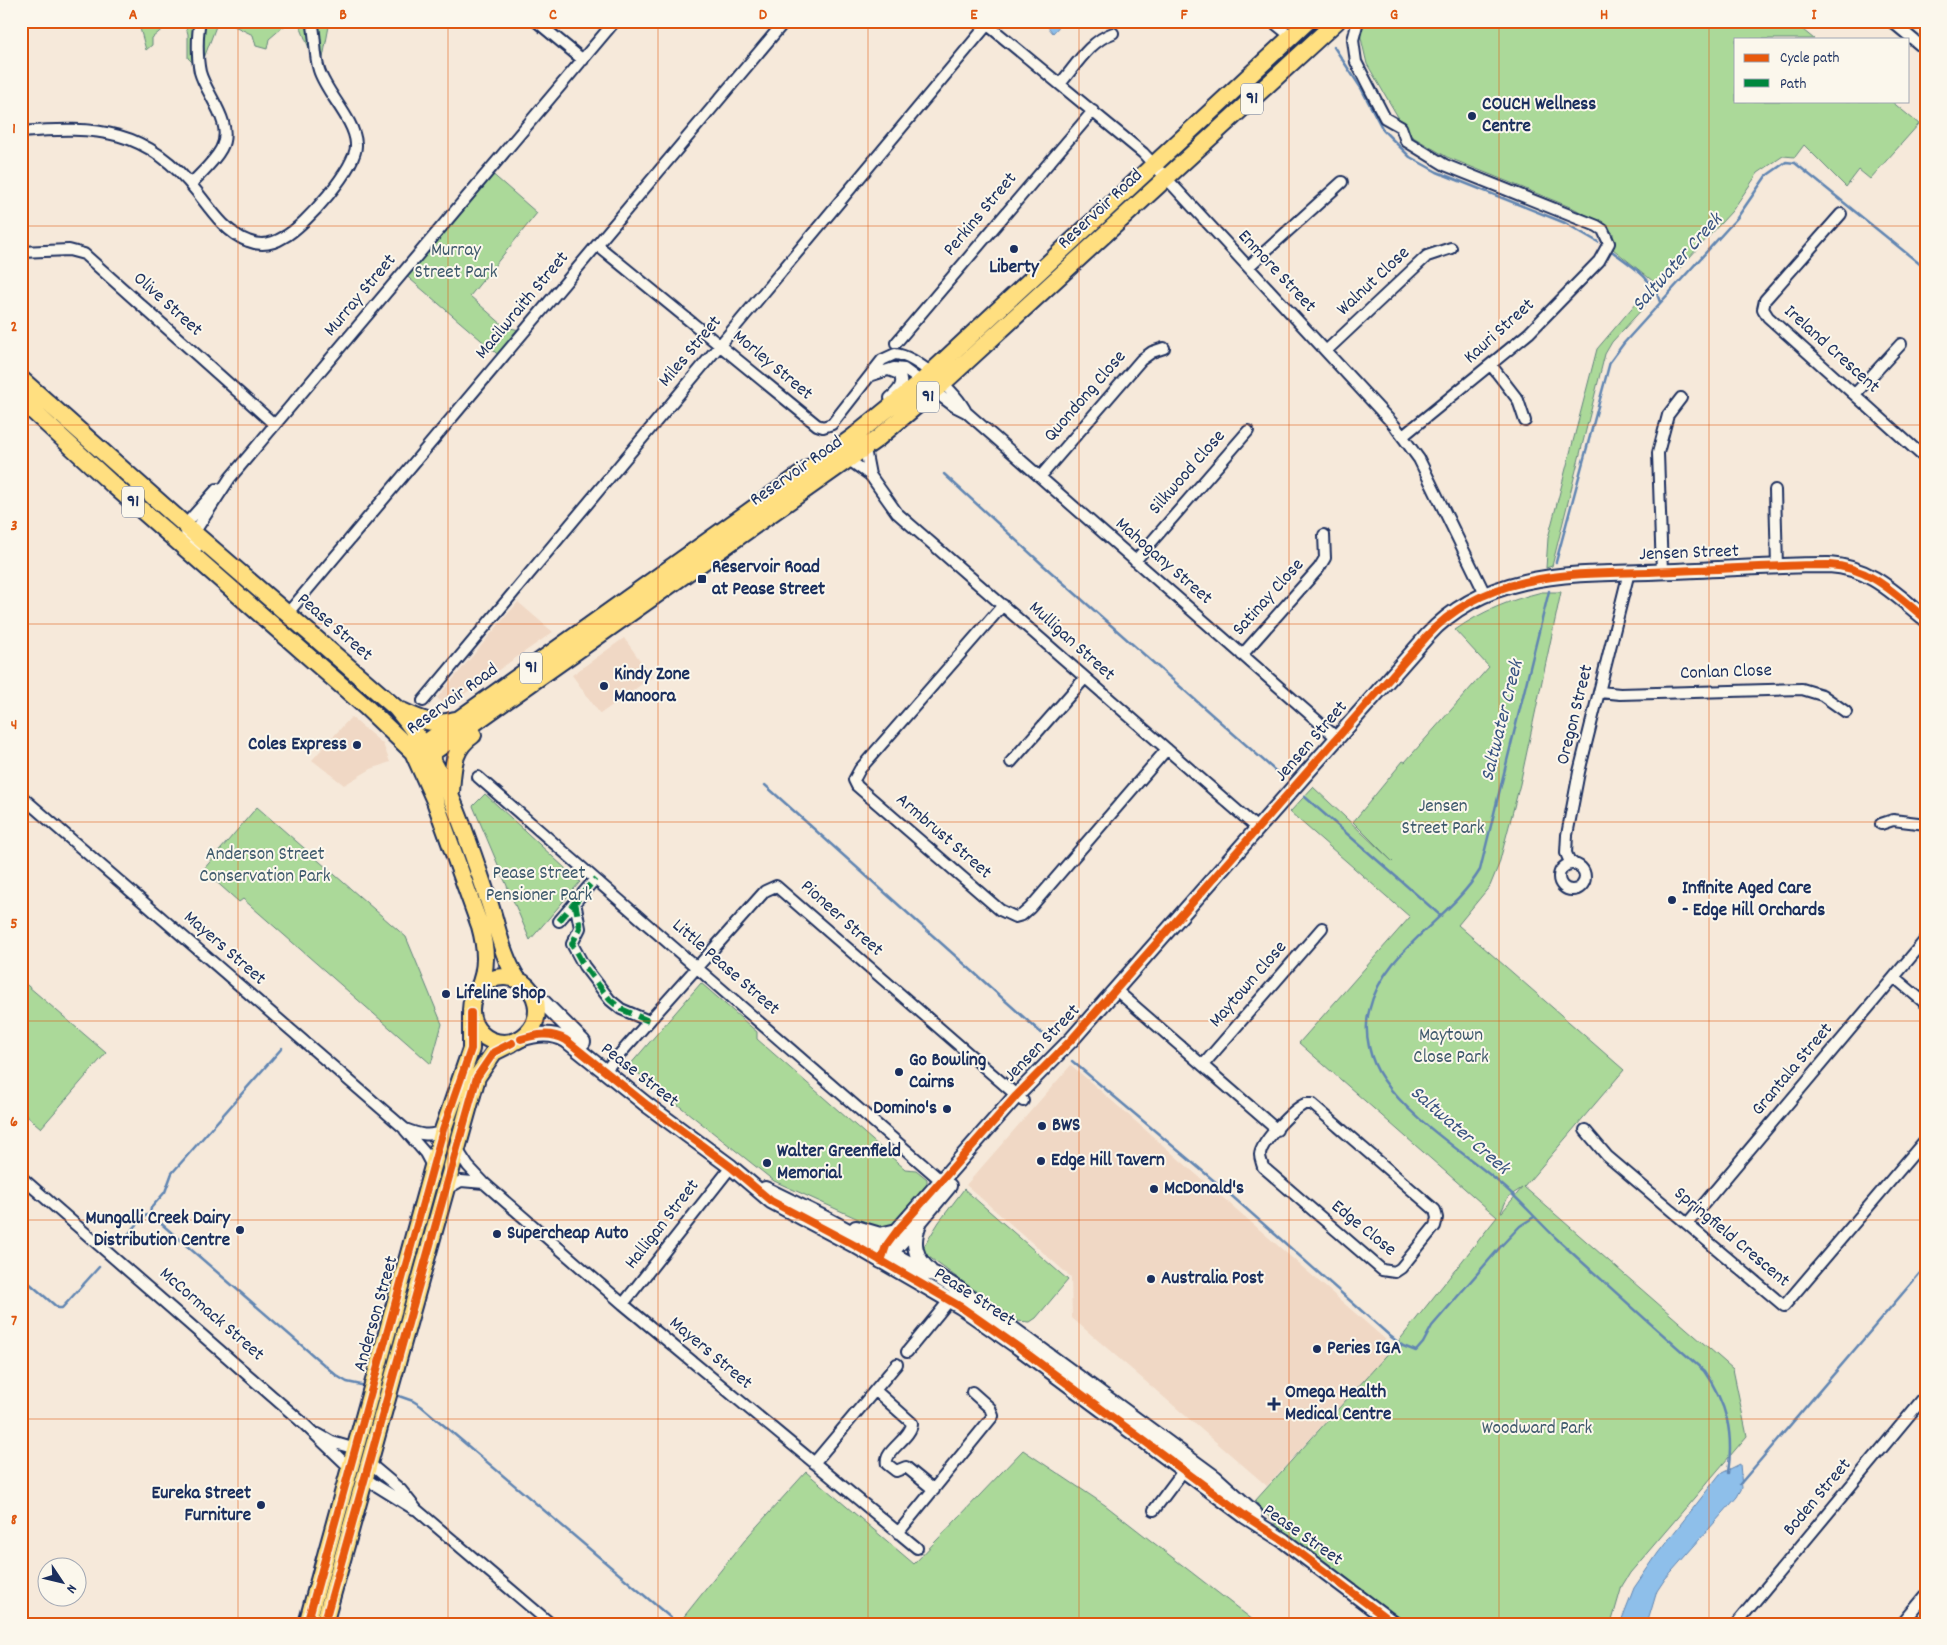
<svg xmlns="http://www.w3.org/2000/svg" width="1947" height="1645" font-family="Dekko,sans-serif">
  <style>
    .built { fill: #f0d8c5 }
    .green { fill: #abd999; stroke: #63847c; fill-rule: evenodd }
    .water { fill: #8ebfea; stroke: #6085b2 }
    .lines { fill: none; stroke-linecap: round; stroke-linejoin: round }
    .stream { stroke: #6085b2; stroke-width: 2.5 }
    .minor-casing { stroke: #1b2f5e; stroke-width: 14 }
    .tertiary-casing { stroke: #1b2f5e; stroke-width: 18 }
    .primary-casing { stroke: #1b2f5e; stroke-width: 20 }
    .minor { stroke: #fbf7ec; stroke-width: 10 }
    .tertiary { stroke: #fbf7ec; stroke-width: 14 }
    .primary { stroke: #ffdf80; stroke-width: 16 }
    .quiet { stroke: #00873e; stroke-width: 6; stroke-dasharray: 12 6; stroke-linecap: butt }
    .cycleway-casing { stroke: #fbf7ec; stroke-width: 11 }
    .cycleway { stroke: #e8590c; stroke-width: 8 }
    .grid { fill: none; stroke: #de5710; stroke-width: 1; stroke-opacity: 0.55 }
    .poi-dot { fill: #1b2f5e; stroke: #fbf7ec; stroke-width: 2 }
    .labels { text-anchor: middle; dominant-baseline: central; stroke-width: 4; stroke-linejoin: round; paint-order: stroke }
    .shield { fill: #fbf7ec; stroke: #5e6b89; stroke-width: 1 }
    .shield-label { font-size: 18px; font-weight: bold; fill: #1b2f5e }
    .poi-label { font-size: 19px; font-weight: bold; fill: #1b2f5e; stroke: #fbf7ec; text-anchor: start }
    .street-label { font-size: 19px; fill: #1b2f5e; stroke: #fbf7ec }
    .park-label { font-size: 19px; fill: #3f5a6d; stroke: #fbf7ec }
    .water-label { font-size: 20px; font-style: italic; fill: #385381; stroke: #fbf7ec }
    .neatline { fill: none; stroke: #de5710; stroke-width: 2 }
    .grid-label { font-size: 16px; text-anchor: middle; font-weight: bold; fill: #de5710 }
  </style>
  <rect width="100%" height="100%" fill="#f6e9da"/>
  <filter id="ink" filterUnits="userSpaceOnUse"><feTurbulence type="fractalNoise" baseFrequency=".02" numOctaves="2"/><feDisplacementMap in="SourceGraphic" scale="10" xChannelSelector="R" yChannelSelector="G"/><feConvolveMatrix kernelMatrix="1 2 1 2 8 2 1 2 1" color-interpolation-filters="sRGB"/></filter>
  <g filter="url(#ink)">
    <!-- built -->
    <path class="built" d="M518,602L553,632L447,706L437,698Z
      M624,638L652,677L600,714L572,675Z
      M351,717L383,744L390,762L371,769L344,785L312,760Z
      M1071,1065L1394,1347L1267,1486L1072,1318L1071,1277L966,1185Z"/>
    <!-- green -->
    <path class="green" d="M138,21H172L152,38V45L146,50Z
      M184,21H218L204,58L192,62L188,58V34Z
      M224,21H290L269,39L267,49L256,46L253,35Z
      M298,21H330L323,58H313Z
      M1363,21H1792L1814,39H1736V101H1891L1919,124L1870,179L1859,170L1846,187L1804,145L1795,157L1783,156L1758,173L1732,211L1612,342L1605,354L1552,566L1546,568L1548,538L1597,349L1654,282L1613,249V233L1602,224L1575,209L1447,157L1408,134L1367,64L1358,25Z
      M489,171L537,213L470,296L505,327L525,331L502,358L403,273Z
      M1542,592H1561L1520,784L1499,864L1490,886L1458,925L1624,1070L1524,1187L1733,1369L1747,1436L1630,1573L1622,1586L1611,1624H1407L1278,1527L1255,1501L1394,1347L1497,1217L1299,1043L1410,917L1290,812L1313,787L1393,862L1353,822L1403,761L1405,762L1489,667L1455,630C1482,611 1510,600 1542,592ZM1522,1188L1502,1212H1501L1508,1197Z
      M485,794L580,882L530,940L473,806Z
      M257,807L406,937L442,1024L431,1064L243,899L239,902L203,870Z
      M21,980L106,1053L41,1128L21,1111Z
      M701,983L757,1032V1039L905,1169L916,1170L927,1179V1189C912,1205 900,1229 876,1227L774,1181L629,1066Z
      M964,1189L1068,1280L1036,1318L1030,1322L1016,1321L921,1251L939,1222Z
      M1023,1450L1105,1505L1258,1624H678L749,1535L806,1472L914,1564Z"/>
    <!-- water -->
    <path class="water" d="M1043,21H1064L1053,33Z
      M1740,1464L1742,1488L1737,1497L1665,1579L1657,1591L1647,1624H1620L1634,1588L1658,1553L1720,1474Z"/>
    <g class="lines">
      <!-- stream -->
      <path class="stream" d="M1334,47L1361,88L1383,130L1410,157L1437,172L1565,223L1598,242
        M1613,252C1632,266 1653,279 1660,302
        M944,474L1043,565L1280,775
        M1556,562L1610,362L1624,343L1737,218L1766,176L1786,162L1795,163L1926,269
        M1549,591L1480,870C1449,921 1383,950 1369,1011C1363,1032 1370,1061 1383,1079C1413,1123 1471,1156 1510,1192C1526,1207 1541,1224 1558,1240C1606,1284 1655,1328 1704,1371C1727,1404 1734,1433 1728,1473
        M765,785L1048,1039
        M1305,797L1441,916
        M1072,1061L1225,1190L1390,1336L1403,1346L1416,1351L1423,1343L1432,1326L1502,1245L1520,1226L1534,1217
        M150,1214L337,1376L347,1382L366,1386
        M120,1243L145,1216L150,1214L151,1208L165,1192L172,1173L282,1048
        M21,1276L58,1308H62L99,1267
        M396,1395L413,1401L421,1406L678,1624
        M1740,1484L1926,1266"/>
      <!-- minor casing -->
      <g class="minor-casing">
        <path id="minor" d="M536,21L583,60
          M983,21L1143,153L1394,425L1419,459L1485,594
          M1272,21L1292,37
          M1358,21L1353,40L1356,62L1385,118L1401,127L1406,141L1445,165L1597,226L1603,230L1609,243L1599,261L1529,333L1403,436
          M1891,21L1926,50
          M1060,84C1076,65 1090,41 1113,33
          M21,132C97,126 147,128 197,192C211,210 226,233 248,241C260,246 273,244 284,237C304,227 358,166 356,144C355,120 326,93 319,70C314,55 316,37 312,21
          M191,184C201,173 214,162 221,149C235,123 206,95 200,72C197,58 197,35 200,21
          M1841,214L1765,300L1763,309L1768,317L1926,459
          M597,245L817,425L823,427L832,424L882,360L895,354C917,356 957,393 966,412
          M21,252L69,250L84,254L275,425
          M1248,267L1342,182
          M896,343L1093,111
          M1326,351L1427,256L1451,248
          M1491,365L1518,400L1525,421
          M889,370L899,374C905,384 898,391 890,398
          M872,375L894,368L904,369L954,406L966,412L1337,738
          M1855,394L1901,344
          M865,449L870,475L897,513L1257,828
          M849,460L870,475
          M1040,477L1141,360L1152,352L1164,348
          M1775,490L1777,567
          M194,533L230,478L615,21
          M196,549L187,538L185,525L217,489
          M1135,561L1248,431
          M1662,572L1658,453L1668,415L1681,398
          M1003,605L860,769L854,780L857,786L1000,910L1015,917L1022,915L1030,908L1167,749
          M287,614L785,21
          M1242,655L1319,568L1325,558L1324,535
          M1600,692L1620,694L1802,689L1822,695L1846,712
          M423,701L987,25
          M1011,762L1085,678
          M478,777L945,1184
          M21,796L405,1129C418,1134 430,1138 443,1130
          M1881,824L1893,820L1926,824
          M1574,864L1569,860L1566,853L1567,835L1579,772L1629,572
          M1559 877a13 13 0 1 1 26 0a13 13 0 1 1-26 0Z
          M575,902L580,928L572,944L584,966L610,1000L621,1009L649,1021
          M559,921L595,879
          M1894,977L1926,1004
          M1116,990L1277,1130
          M610,1065L765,891L776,886L1023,1101
          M1203,1065L1322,928
          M1305,1104H1312L1319,1110L1435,1210L1437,1218L1435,1226L1401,1268L1395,1272L1382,1270L1263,1167C1262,1163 1260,1159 1260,1155C1261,1142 1293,1109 1305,1104Z
          M405,1130L425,1153L433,1168
          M1585,1130L1607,1156L1784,1306L1926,1139
          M457,1149L468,1166L484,1183L623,1304L917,1548
          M21,1177L304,1424L350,1468
          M445,1190L461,1181L484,1183
          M1687,1224L1926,939
          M623,1304L731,1167
          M907,1352L953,1296
          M876,1391L912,1423C912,1438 883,1451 887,1464L896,1471L906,1467L934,1490
          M318,1434L332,1442L356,1449
          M369,1463L401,1490L417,1510L551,1624
          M814,1463L897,1364
          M364,1478L414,1509
          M1154,1510L1184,1470
          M898,1533L993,1416L990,1408L972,1392
          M1736,1624L1926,1395
          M1902,1624L1926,1595"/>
      </g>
      <!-- tertiary casing -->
      <g class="tertiary-casing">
        <path id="tertiary" d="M533,992L583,1042
          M521,1039C537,1034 551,1032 566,1040L647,1105L731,1167L771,1201L854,1245L961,1307L1018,1347L1245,1516L1284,1541L1394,1624
          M765,1189L822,1217L925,1272L934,1274L958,1289L1215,1478L1255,1514
          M919,1224C911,1243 915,1258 930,1271
          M856,1228L880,1235L897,1231
          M886,1258L920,1221L949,1186
          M881,1261L886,1246L897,1231L1016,1096L1073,1038L1427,636C1491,565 1590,575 1676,571C1727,569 1778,565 1829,565C1870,567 1895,594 1926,619"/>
      </g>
      <!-- primary casing -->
      <g class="primary-casing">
        <path id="primary" d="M21,379L194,533L396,708C445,765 464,828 488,899C498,927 501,955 518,980
          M21,400L112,484L366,707L413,752L435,801L480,926C486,948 488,968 478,990
          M402,711C419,719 436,727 455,720
          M413,752L425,754L436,750L877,439L942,384L1337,21
          M413,752L852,438L922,381L1308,21
          M451,792C453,768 452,749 473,735
          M471 1010a33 33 0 1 1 66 0a33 33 0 1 1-66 0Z
          M307,1624L443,1130L471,1049V1013
          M324,1624L477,1077L494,1052L512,1043"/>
      </g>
      <!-- minor -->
      <use href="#minor" class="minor"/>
      <!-- tertiary -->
      <use href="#tertiary" class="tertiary"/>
      <!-- primary -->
      <use href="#primary" class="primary"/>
      <!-- quiet -->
      <path class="quiet" d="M575,902L580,928L572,944L584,966L610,1000L621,1009L649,1021
        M559,921L595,879"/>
      <!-- cycleway casing -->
      <g class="cycleway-casing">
        <path id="cycleway" d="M521,1039C537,1034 551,1032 566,1040L647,1105L731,1167L771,1201L854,1245L961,1307L1018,1347L1245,1516L1284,1541L1394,1624
          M881,1261L886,1246L897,1231L1016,1096L1073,1038L1427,636C1491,565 1590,575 1676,571C1727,569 1778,565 1829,565C1870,567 1895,594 1926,619
          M307,1624L443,1130L471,1049V1013
          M324,1624L477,1077L494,1052L512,1043"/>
      </g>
      <!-- cycleway -->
      <use href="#cycleway" class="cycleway"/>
    </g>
  </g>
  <!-- grid -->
  <path class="grid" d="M238,21V1624M448,21V1624M658,21V1624M868,21V1624M1079,21V1624M1289,21V1624M1499,21V1624M1709,21V1624M21,226H1926M21,425H1926M21,624H1926M21,822H1926M21,1021H1926M21,1220H1926M21,1419H1926"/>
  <!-- markers -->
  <g class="poi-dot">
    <circle cx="1472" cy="116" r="5"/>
    <circle cx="1014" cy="249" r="5"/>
    <rect x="697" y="574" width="10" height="10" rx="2.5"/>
    <circle cx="604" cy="686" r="5"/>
    <circle cx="357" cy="745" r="5"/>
    <circle cx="1672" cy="900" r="5"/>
    <circle cx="446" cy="994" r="5"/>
    <circle cx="899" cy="1072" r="5"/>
    <circle cx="947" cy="1109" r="5"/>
    <circle cx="1042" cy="1126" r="5"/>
    <circle cx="1041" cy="1161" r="5"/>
    <circle cx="767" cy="1163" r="5"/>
    <circle cx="1154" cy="1189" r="5"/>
    <circle cx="240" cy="1230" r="5"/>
    <circle cx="497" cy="1234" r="5"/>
    <circle cx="1151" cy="1279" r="5"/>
    <circle cx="1317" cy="1349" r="5"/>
    <path d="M1271.5 1396.5h5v5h5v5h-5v5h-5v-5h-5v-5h5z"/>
    <circle cx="261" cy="1505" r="5"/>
  </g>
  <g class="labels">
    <!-- shield labels -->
    <g class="shield">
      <rect x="1241" y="83.5" width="22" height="31" rx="4"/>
      <rect x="917" y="381.5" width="22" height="31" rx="4"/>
      <rect x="122" y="486.5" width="22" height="31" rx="4"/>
      <rect x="520" y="652.5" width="22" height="31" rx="4"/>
    </g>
    <g class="shield-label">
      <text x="1252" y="99">91</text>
      <text x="928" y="397">91</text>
      <text x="133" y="502">91</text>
      <text x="531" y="668">91</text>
    </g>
    <!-- poi labels -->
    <g class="poi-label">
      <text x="1482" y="105">COUCH Wellness<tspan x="1482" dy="22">Centre</tspan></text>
      <text x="1014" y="268" text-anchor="middle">Liberty</text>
      <text x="712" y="568">Reservoir Road<tspan x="712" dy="22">at Pease Street</tspan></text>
      <text x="614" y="675">Kindy Zone<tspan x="614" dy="22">Manoora</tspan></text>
      <text x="347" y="745" text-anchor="end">Coles Express</text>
      <text x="1682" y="889">Infinite Aged Care<tspan x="1682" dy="22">- Edge Hill Orchards</tspan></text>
      <text x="456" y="994">Lifeline Shop</text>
      <text x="909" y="1061">Go Bowling<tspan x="909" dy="22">Cairns</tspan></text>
      <text x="937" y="1109" text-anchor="end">Domino's</text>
      <text x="1052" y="1126">BWS</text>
      <text x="777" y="1152">Walter Greenfield<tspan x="777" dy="22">Memorial</tspan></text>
      <text x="1051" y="1161">Edge Hill Tavern</text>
      <text x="1164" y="1189">McDonald's</text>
      <text x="230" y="1219" text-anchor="end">Mungalli Creek Dairy<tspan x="230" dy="22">Distribution Centre</tspan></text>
      <text x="507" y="1234">Supercheap Auto</text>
      <text x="1161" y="1279">Australia Post</text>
      <text x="1327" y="1349">Peries IGA</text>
      <text x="1285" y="1393">Omega Health<tspan x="1285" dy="22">Medical Centre</tspan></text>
      <text x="251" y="1494" text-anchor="end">Eureka Street<tspan x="251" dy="22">Furniture</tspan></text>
    </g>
    <!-- street labels -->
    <g class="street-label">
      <text transform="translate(1101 210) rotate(-43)">Reservoir Road</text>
      <text transform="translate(981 215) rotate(-50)">Perkins Street</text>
      <text transform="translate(1276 272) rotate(47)">Enmore Street</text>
      <text transform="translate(1374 282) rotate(-43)">Walnut Close</text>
      <text transform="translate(361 296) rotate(-50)">Murray Street</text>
      <text transform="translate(167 305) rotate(42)">Olive Street</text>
      <text transform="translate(523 306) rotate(-50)">Macilwraith Street</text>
      <text transform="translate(1500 332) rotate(-42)">Kauri Street</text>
      <text transform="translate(1831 350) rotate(42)">Ireland Crescent</text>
      <text transform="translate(691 352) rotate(-50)">Miles Street</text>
      <text transform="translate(772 366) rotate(40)">Morley Street</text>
      <text transform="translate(1086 397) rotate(-49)">Quondong Close</text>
      <text transform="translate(797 472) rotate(-35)">Reservoir Road</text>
      <text transform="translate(1188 473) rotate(-49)">Silkwood Close</text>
      <text transform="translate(1689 554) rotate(-2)">Jensen Street</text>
      <text transform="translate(1163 562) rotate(41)">Mahogany Street</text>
      <text transform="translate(1269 598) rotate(-48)">Satinay Close</text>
      <text transform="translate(334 628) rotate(41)">Pease Street</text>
      <text transform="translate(1071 642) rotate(42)">Mulligan Street</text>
      <text transform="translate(1726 673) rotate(-2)">Conlan Close</text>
      <text transform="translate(453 700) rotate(-36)">Reservoir Road</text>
      <text transform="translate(1576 715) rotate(-76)">Oregon Street</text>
      <text transform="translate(1312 742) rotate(-49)">Jensen Street</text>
      <text transform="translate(943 837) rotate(41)">Armbrust Street</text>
      <text transform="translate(841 919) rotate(42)">Pioneer Street</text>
      <text transform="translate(224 949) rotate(41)">Mayers Street</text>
      <text transform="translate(725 968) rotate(41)">Little Pease Street</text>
      <text transform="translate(1249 985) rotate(-49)">Maytown Close</text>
      <text transform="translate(1043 1044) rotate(-46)">Jensen Street</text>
      <text transform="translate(1793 1070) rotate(-50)">Grantala Street</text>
      <text transform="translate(639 1076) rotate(38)">Pease Street</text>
      <text transform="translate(663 1225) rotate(-52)">Halligan Street</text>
      <text transform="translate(1363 1229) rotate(39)">Edge Close</text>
      <text transform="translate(1731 1238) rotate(40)">Springfield Crescent</text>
      <text transform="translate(974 1298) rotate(33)">Pease Street</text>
      <text transform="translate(377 1314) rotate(-74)">Anderson Street</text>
      <text transform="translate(211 1315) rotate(41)">McCormack Street</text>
      <text transform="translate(710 1354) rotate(40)">Mayers Street</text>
      <text transform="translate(1818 1498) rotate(-50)">Boden Street</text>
      <text transform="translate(1302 1536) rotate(35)">Pease Street</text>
    </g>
    <!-- park labels -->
    <g class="park-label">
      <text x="456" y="251">Murray<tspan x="456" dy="22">Street Park</tspan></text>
      <text x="1443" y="807">Jensen<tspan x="1443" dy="22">Street Park</tspan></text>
      <text x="265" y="855">Anderson Street<tspan x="265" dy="22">Conservation Park</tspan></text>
      <text x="539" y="874">Pease Street<tspan x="539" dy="22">Pensioner Park</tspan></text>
      <text x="1451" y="1036">Maytown<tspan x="1451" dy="22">Close Park</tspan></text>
      <text x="1537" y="1429">Woodward Park</text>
    </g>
    <!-- water labels -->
    <g class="water-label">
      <text transform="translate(1678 263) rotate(-48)">Saltwater Creek</text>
      <text transform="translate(1503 721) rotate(-76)">Saltwater Creek</text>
      <text transform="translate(1459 1131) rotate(41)">Saltwater Creek</text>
    </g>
  </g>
  <!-- margin -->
  <rect width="1947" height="1645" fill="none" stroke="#fbf7ec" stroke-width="55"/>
  <!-- legend -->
  <rect x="1734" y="38" width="175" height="65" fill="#fbf7ec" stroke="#a1a7b3"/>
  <rect x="1744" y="54" width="25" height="8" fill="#e8590c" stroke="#a1a7b3"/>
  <text x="1780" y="62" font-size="15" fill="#1b2f5e">Cycle path</text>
  <rect x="1744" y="79" width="25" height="8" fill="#00873e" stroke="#a1a7b3"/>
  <text x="1780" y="88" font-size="15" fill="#1b2f5e">Path</text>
  <!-- north arrow -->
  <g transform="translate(62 1582) rotate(125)"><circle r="24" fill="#fbf7ec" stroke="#a1a7b3"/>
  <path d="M0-4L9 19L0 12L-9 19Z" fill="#1b2f5e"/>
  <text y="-8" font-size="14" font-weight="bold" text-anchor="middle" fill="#1b2f5e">N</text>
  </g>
  <rect x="28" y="28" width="1892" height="1590" class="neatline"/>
  <g class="grid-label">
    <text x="133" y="19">A</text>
    <text x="343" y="19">B</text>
    <text x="553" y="19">C</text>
    <text x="763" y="19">D</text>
    <text x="974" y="19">E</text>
    <text x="1184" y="19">F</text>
    <text x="1394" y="19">G</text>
    <text x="1604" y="19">H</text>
    <text x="1814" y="19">I</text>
    <text x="14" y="133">1</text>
    <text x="14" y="331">2</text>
    <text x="14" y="530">3</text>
    <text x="14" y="729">4</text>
    <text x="14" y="928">5</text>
    <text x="14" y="1126">6</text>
    <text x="14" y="1325">7</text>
    <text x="14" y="1524">8</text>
  </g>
</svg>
